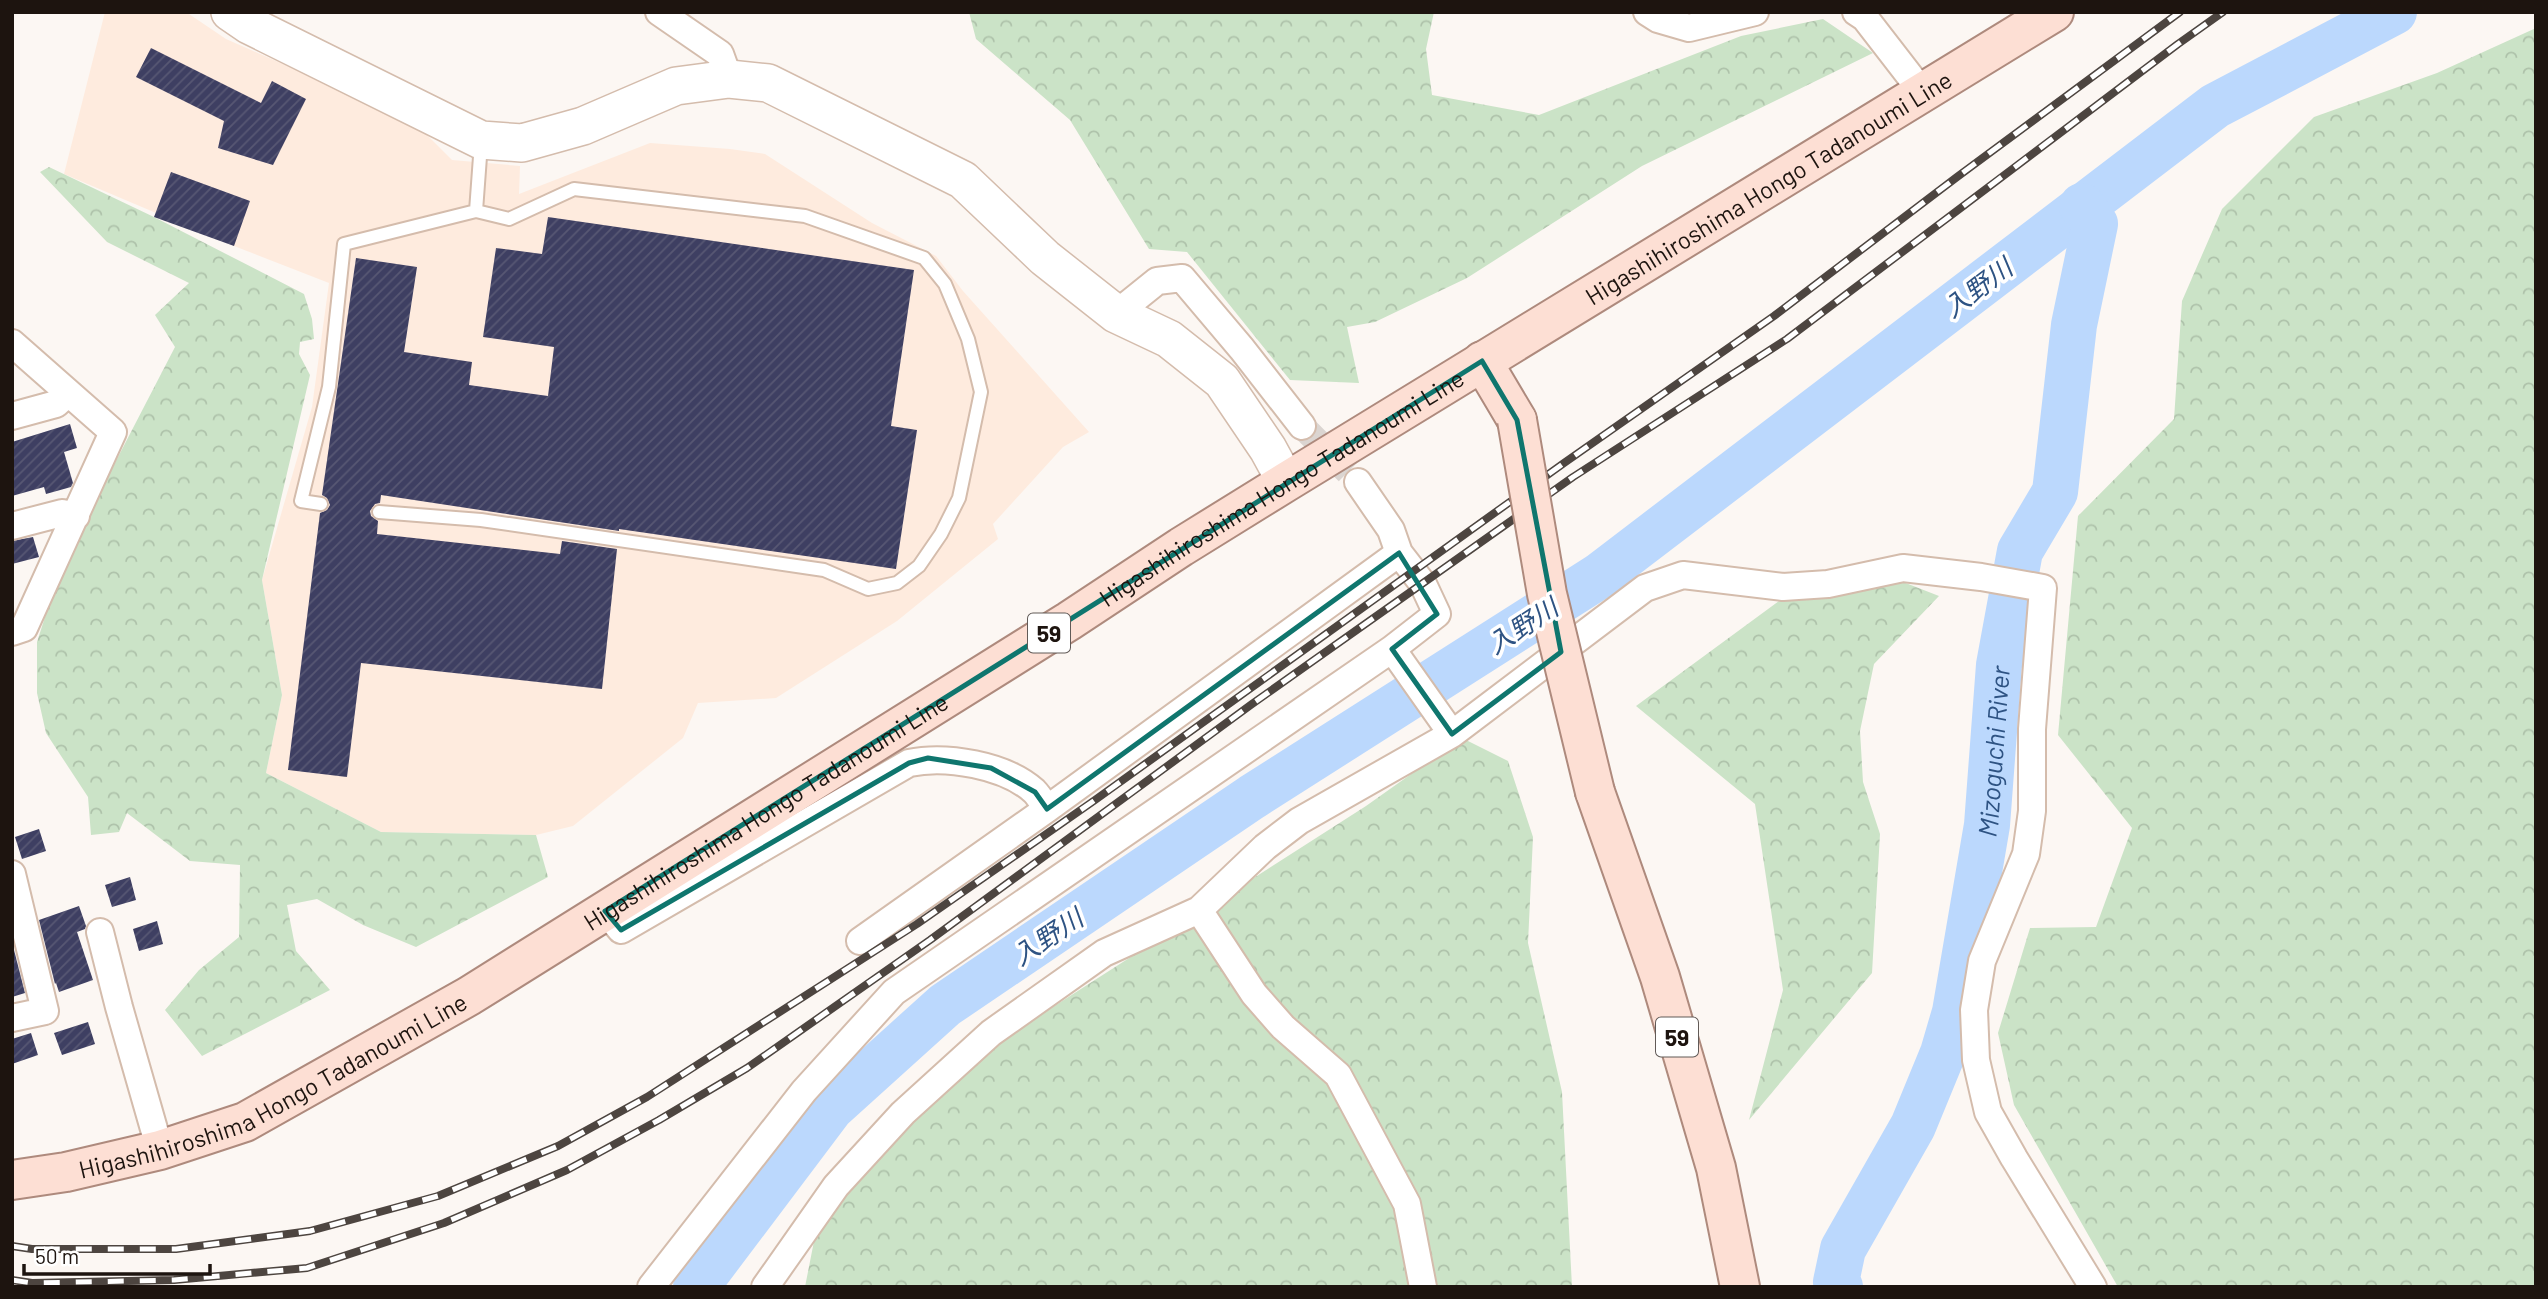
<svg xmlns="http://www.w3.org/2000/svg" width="2548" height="1299" font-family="Barlow,'Noto Sans JP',sans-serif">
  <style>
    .built { fill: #feebde }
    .forest { fill: url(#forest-crowns) }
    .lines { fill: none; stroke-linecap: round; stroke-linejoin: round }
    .river { stroke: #bbd8fd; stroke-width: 46 }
    .building { fill: url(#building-hatch) }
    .street-tunnel { stroke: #dbd5d1; stroke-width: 26; stroke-dasharray: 26 13; stroke-linecap: butt }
    .lane-casing { stroke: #d4bcac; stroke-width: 16 }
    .street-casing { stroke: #d4bcac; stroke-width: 30 }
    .secondary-casing { stroke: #d4bcac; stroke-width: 40 }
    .primary-casing { stroke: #ae8a7d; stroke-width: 42 }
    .lane { stroke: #fff; stroke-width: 12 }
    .street { stroke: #fff; stroke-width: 26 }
    .secondary { stroke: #fff; stroke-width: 37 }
    .primary { stroke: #fddfd4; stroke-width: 38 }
    .rail-casing { stroke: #4d4540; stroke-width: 8 }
    .rail { stroke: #fff; stroke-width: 5; stroke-dasharray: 16; stroke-linecap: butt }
    .primary-bridge-casing { stroke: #ae8a7d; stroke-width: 42; stroke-linecap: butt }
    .primary-bridge { stroke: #fddfd4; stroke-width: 38 }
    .marked { fill: none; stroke: #0f766e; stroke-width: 5; stroke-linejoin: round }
    .labels { text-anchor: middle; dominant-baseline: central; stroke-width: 7; stroke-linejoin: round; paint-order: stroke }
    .shield { fill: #fff; stroke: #615a57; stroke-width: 2 }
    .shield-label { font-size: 23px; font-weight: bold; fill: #1d140f }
    .street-label { font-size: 24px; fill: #1d140f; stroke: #fff }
    .water-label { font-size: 26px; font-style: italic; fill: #2e5383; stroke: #fff }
  </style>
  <defs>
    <pattern id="forest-crowns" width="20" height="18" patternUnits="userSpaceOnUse" patternTransform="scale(1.75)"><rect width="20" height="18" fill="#cbe3c7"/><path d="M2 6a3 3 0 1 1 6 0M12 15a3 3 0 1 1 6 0" fill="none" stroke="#aec2aa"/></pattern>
    <pattern id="building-hatch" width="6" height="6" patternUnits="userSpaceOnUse" patternTransform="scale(1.75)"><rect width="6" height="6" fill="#3e3f62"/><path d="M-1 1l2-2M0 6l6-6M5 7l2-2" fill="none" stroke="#575773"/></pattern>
  </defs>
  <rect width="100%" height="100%" fill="#fcf7f3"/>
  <!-- built -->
  <path class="built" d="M105,12H186L226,39L414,122L452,160L520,166L519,194L650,143L730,149L765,154L872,223L936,256L963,291L1089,432L1063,447L993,524L998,539L897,621L776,698L698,703L683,738L573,826L536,835L381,832L266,773L282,695L262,580L312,407L329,283L234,246L64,174Z"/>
  <!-- forest -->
  <path class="forest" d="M969,12H1434L1426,49L1432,95L1539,115L1741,36L1823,19L1873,53L1642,166L1467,278L1375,322L1347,327L1359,383L1290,380L1187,252L1149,249L1070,120L976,39Z
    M2536,28V1287H2118L2014,1105L1998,1033L2030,928L2096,927L2132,828L2058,735L2078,516L2174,419L2182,301L2222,209L2314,117L2437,73Z
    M49,167L154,217L304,294L312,319L314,339L300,342L299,354L310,375L262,580L282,695L266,773L381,832L536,835L548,877L416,947L363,925L317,899L287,905L296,951L330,990L202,1056L165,1010L199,970L239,937L240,865L190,861L127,813L119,832L91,835L88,797L46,733L37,693V642L61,567L175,347L155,315L189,283L107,242L40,172Z
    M1898,580L1939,596L1874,664L1860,731L1863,782L1880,834L1872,973L1749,1120L1783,990L1755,804L1636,706L1783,598Z
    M1462,738L1508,761L1533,837L1528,943L1562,1092L1572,1287H805L825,1185L1003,1039L1366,806Z"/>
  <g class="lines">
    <!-- river -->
    <g class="river">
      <path d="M696,1287L831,1108L945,1005L1252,797L1599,576L2215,106L2394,12"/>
      <path id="s1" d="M1840,1287L1836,1282L1843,1249L1913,1126L1943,1053L1955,1012L1987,825L1999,665L2020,551L2055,492L2074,325L2095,224L2082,206"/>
    </g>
  </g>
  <!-- building -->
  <path class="building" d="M151,48L261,103L272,81L306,99L273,165L218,148L224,121L136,77Z
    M171,172L250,201L234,246L154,217Z
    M548,217L914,270L891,426L917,430L896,569L619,529V531L381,495L380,503L375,504L370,511L371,516L378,521L377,534L560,554L562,541L617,549L602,689L361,663L347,777L288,770L320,513L327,510L330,505L327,498L322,495L356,258L417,267L404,352L472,362L469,385L548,396L554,347L483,337L496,248L542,254Z
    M70,424L77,448L64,452L73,483L71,487L46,494L44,487L12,496V442Z
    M33,537L39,557L12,564V541Z
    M39,829L46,851L22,859L15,837Z
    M130,877L136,900L112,907L105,885Z
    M79,906L86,926L85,929L77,932L93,980L59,992L56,983L55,984L39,920Z
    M157,921L163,944L139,951L133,929Z
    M12,942L25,993L12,997Z
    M88,1022L95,1044L62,1055L54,1033Z
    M31,1033L38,1055L12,1064V1039Z"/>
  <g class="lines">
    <!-- street-tunnel -->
    <path class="street-tunnel" d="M1302,426L1358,482"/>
    <!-- lane casing -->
    <g class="lane-casing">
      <path id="lane" d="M321,504L301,501L329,387L344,244L476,211L481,143
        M379,512L481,520L824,570L868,589L897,583L919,566L941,534L959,498L981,392L968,339L945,284L924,258L805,216L574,189L509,219L476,211"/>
    </g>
    <!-- street casing -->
    <g class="street-casing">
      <path id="street" d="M659,12L720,54L729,79
        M1647,12L1658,19L1689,28L1755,12
        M1856,12L1865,18L1923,93
        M1116,314L1157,281L1182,278L1242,349L1302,426
        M12,343L113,432L24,628L12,632
        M12,416L56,404L68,393
        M1358,482L1391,530L1399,553L1423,584L1437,614L1392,649L1452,734L1645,588L1683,575L1783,587L1828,584L1903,568L1981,577L2043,588L2032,729V811L2026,854L1982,961L1974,1010L1976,1060L1988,1112L2014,1158L2093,1287
        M12,526L62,513L76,516
        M12,874L45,1011L12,1018
        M1199,910L1254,994L1283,1027L1338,1075L1407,1204L1423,1287
        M605,911L621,930L909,763C946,755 1005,765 1034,791C1039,796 1043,803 1047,809
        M100,932L119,1007L160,1150
        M860,941L1047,809L1399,553
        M651,1287L804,1091L894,992L1392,649
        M765,1287L836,1186L903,1113L991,1033L1104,953L1199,910L1265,847L1299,821L1452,734"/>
    </g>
    <!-- secondary casing -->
    <g class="secondary-casing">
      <path id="secondary" d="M230,12L249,25L481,140L522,143L583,126L676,86L729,79L768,83L963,180L1045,258L1116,314L1169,339L1222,381L1268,449L1286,482"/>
    </g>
    <!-- primary casing -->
    <g class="primary-casing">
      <g id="primary">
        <path d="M1482,361L1517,420"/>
        <path d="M1595,792L1660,977L1716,1168L1740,1287"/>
        <path id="s2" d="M12,1180L66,1172L160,1150L245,1122L469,996L1069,621L1181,547L1286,482L2054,12"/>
      </g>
    </g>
    <!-- lane -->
    <use href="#lane" class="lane"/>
    <!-- street -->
    <use href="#street" class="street"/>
    <!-- secondary -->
    <use href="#secondary" class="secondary"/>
    <!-- primary -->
    <use href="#primary" class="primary"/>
    <!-- rail casing -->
    <g class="rail-casing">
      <path id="rail" d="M12,1246L32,1249H176L310,1231L438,1196L558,1146L647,1097L917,924L1095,800L1564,463L1774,316L1957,177L2180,12
        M12,1280L32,1283L174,1280L307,1268L444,1223L567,1170L659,1120L747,1068L930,940L1252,704L1573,477L1787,339L2178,44L2223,12"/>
    </g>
    <!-- rail -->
    <use href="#rail" class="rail"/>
    <!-- primary-bridge casing -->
    <g class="primary-bridge-casing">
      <path id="primary-bridge" d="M1517,420L1547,594L1595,792"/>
    </g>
    <!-- primary-bridge -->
    <use href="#primary-bridge" class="primary-bridge"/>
  </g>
  <!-- marked area -->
  <path class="marked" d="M1482,361L1517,420L1561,652L1452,734L1392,649L1437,614L1399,553L1047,809L1035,792L991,768L928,758L909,763L621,930L605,911Z"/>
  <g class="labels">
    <!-- shield labels -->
    <g class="shield">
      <rect x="1028" y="613.5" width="42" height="39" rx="5"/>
      <rect x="1656" y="1017.5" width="42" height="39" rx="5"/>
    </g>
    <g class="shield-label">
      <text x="1049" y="633">59</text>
      <text x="1677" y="1037">59</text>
    </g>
    <!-- street labels -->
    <g class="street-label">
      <text stroke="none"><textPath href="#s2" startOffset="2028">Higashihiroshima Hongo Tadanoumi Line</textPath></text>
      <text stroke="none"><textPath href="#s2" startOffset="1456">Higashihiroshima Hongo Tadanoumi Line</textPath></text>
      <text stroke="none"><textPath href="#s2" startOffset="847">Higashihiroshima Hongo Tadanoumi Line</textPath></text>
      <text stroke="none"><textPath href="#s2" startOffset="280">Higashihiroshima Hongo Tadanoumi Line</textPath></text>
    </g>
    <!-- water labels -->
    <g class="water-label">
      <text transform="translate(1977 287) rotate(-37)">入野川</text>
      <text transform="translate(1522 625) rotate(-33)">入野川</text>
      <text stroke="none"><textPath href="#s1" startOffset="567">Mizoguchi River</textPath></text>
      <text transform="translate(1047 936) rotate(-34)">入野川</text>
    </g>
  </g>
  <!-- border -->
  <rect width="2548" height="1299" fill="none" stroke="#1d140f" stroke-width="28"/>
  <!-- scale -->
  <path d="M24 1264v10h186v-10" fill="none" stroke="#1d140f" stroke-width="3.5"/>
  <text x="35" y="1264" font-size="21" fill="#1d140f" stroke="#ffffff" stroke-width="5" paint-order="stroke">50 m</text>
</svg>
